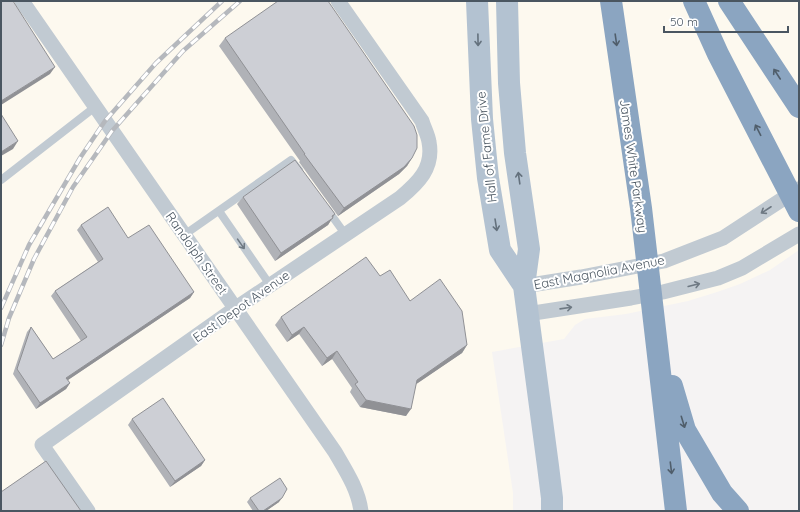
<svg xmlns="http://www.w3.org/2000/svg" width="800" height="512" font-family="Quicksand,sans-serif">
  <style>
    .commercial { fill: #fdf9ef }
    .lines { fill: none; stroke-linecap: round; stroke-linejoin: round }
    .lane { stroke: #c1cad2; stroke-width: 8 }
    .street { stroke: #c1cad2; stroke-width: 15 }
    .primary { stroke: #b3c2d1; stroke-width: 22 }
    .highway { stroke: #8ba5c1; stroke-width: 22 }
    .rail-casing { stroke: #b5b8bd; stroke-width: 4.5 }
    .rail { stroke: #fff; stroke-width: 3; stroke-dasharray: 9; stroke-linecap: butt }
    .wall { fill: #b0b2b7 }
    .shaded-wall { fill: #909195 }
    .building { fill: #cdcfd5; stroke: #909195 }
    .oneway { stroke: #64717d }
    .oneway2 { stroke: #505e6b }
    .oneway3 { stroke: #6e7983 }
    .labels { text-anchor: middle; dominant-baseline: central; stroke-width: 4; stroke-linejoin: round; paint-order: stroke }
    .street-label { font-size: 13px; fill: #4a5661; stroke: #fff }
  </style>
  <rect width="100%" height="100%" fill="#f5f3f3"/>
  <!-- commercial -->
  <path class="commercial" d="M1,1H799V250L770,270L740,284L717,292L688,301L626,314L585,319L575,325L564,339L492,352L513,493V511H1Z"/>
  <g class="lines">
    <!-- lane -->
    <path class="lane" d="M1,180L95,107
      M327,209L345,234
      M219,211L270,285
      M184,235L291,160L299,170"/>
    <!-- street -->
    <path class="street" d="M22,1L335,452C346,471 358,489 361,511
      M524,286L581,277L664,261L723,238L798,189
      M527,314L631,298L663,292L718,278L742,268L799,234
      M88,511L42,445L236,308L400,198C418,183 434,168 429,142C428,135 424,128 422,121L338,1"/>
    <!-- primary -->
    <path class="primary" d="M477,1L482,119L488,178L500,250L524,286
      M507,1L509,83L515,153L529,249L524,286L548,466L552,498V511"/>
    <!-- highway -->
    <path class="highway" d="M611,1L641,208L676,511
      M694,1L718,54L799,211
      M729,1L799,107
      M672,386L685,430L722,493L738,511"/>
    <!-- rail casing -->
    <g class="rail-casing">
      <path id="rail" d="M1,308L29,245L80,158L105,121L156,63L222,1
        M1,345L9,318L34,259L73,187L112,131L183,51L240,1"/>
    </g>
    <!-- rail -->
    <use href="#rail" class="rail"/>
  </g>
  <!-- wall -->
  <path class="wall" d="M225,38L412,158L407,166L399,174L338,216L299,162L300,161L219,46Z
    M243,197L333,217L328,225L275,261L237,204Z
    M81,225L128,238L194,292L190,298L68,380L70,383L66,389L36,409L13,374L27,332L31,327L53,359L81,341L51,296L55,291L98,262L77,230Z
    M380,276L410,301L467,345L462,353L416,384L406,416L360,407L350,392L352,388L332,359L322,366L299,334L287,342L275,325L281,317Z
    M132,419L205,460L201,466L170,487L128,425Z
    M250,498L279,502L266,511H253L247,502Z"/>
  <!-- shaded-wall -->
  <path class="shaded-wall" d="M55,67L50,74L1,105V101Z
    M18,141L13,149L1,156V152Z
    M412,158L407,166L399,174L338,216L344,208Z
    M335,214L328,225L275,261L281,253Z
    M194,292L190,298L62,384L66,378Z
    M304,327L299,334L287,342L292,335Z
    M467,345L462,353L412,387L417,380Z
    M337,351L332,359L322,366L327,358Z
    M70,383L66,389L36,409L40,403Z
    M366,400L411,409L406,416L360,407Z
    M205,460L201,466L170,487L175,481Z
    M282,498L279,502L266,511H263Z"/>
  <!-- building -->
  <path class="building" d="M1,1H13L55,67L1,101Z
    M278,1H328L414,126L417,135V148L412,158L404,167L344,208L304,154H305L225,38Z
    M1,114L18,141L1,152Z
    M295,160L335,214L332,216L333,218L281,253L243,197Z
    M108,207L128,238L149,225L194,292L66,378L70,383L40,403L17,369L31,327L53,359L87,337L55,291L103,259L81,225Z
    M366,257L380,276L390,270L410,301L440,279L462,311L467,345L417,380L411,409L366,400L355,384L358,382L337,351L327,358L304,327L292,335L281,317Z
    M163,398L205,460L175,481L132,419Z
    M46,461L81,511H1V492Z
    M280,478L287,489L282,498L263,511H259L250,498Z"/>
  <!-- one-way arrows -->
  <defs><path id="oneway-shaft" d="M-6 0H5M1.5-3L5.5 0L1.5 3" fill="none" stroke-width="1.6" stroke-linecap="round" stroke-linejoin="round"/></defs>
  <g class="oneway">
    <use href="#oneway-shaft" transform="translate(478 40) rotate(89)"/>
    <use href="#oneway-shaft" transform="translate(519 178) rotate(-98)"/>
    <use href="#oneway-shaft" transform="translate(496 225) rotate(81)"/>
  </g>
  <g class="oneway2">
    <use href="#oneway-shaft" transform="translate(616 40) rotate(82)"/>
    <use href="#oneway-shaft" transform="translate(777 74) rotate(-123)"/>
    <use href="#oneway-shaft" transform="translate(758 130) rotate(-117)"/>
    <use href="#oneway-shaft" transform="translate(683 422) rotate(73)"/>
    <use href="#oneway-shaft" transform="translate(671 468) rotate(83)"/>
  </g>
  <g class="oneway3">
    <use href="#oneway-shaft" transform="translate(766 210) rotate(147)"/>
    <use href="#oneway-shaft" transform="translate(241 244) rotate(55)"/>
    <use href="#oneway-shaft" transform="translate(694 285) rotate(-14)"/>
    <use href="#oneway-shaft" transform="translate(566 308) rotate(-8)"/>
  </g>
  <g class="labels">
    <!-- street labels -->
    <g class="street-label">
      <text transform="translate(486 147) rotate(-96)">Hall of Fame Drive</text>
      <text transform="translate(634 166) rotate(82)">James White Parkway</text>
      <text transform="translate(197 253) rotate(55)">Randolph Street</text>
      <text transform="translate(599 272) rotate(-11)">East Magnolia Avenue</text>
      <text transform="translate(241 306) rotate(-35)">East Depot Avenue</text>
    </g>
  </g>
  <!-- border -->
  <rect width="800" height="512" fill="none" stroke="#4a5661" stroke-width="4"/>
  <!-- scale -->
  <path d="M664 26v6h124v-6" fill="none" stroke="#4a5661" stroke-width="2"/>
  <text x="670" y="26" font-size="12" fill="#4a5661" stroke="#ffffff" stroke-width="3" paint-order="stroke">50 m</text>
</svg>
